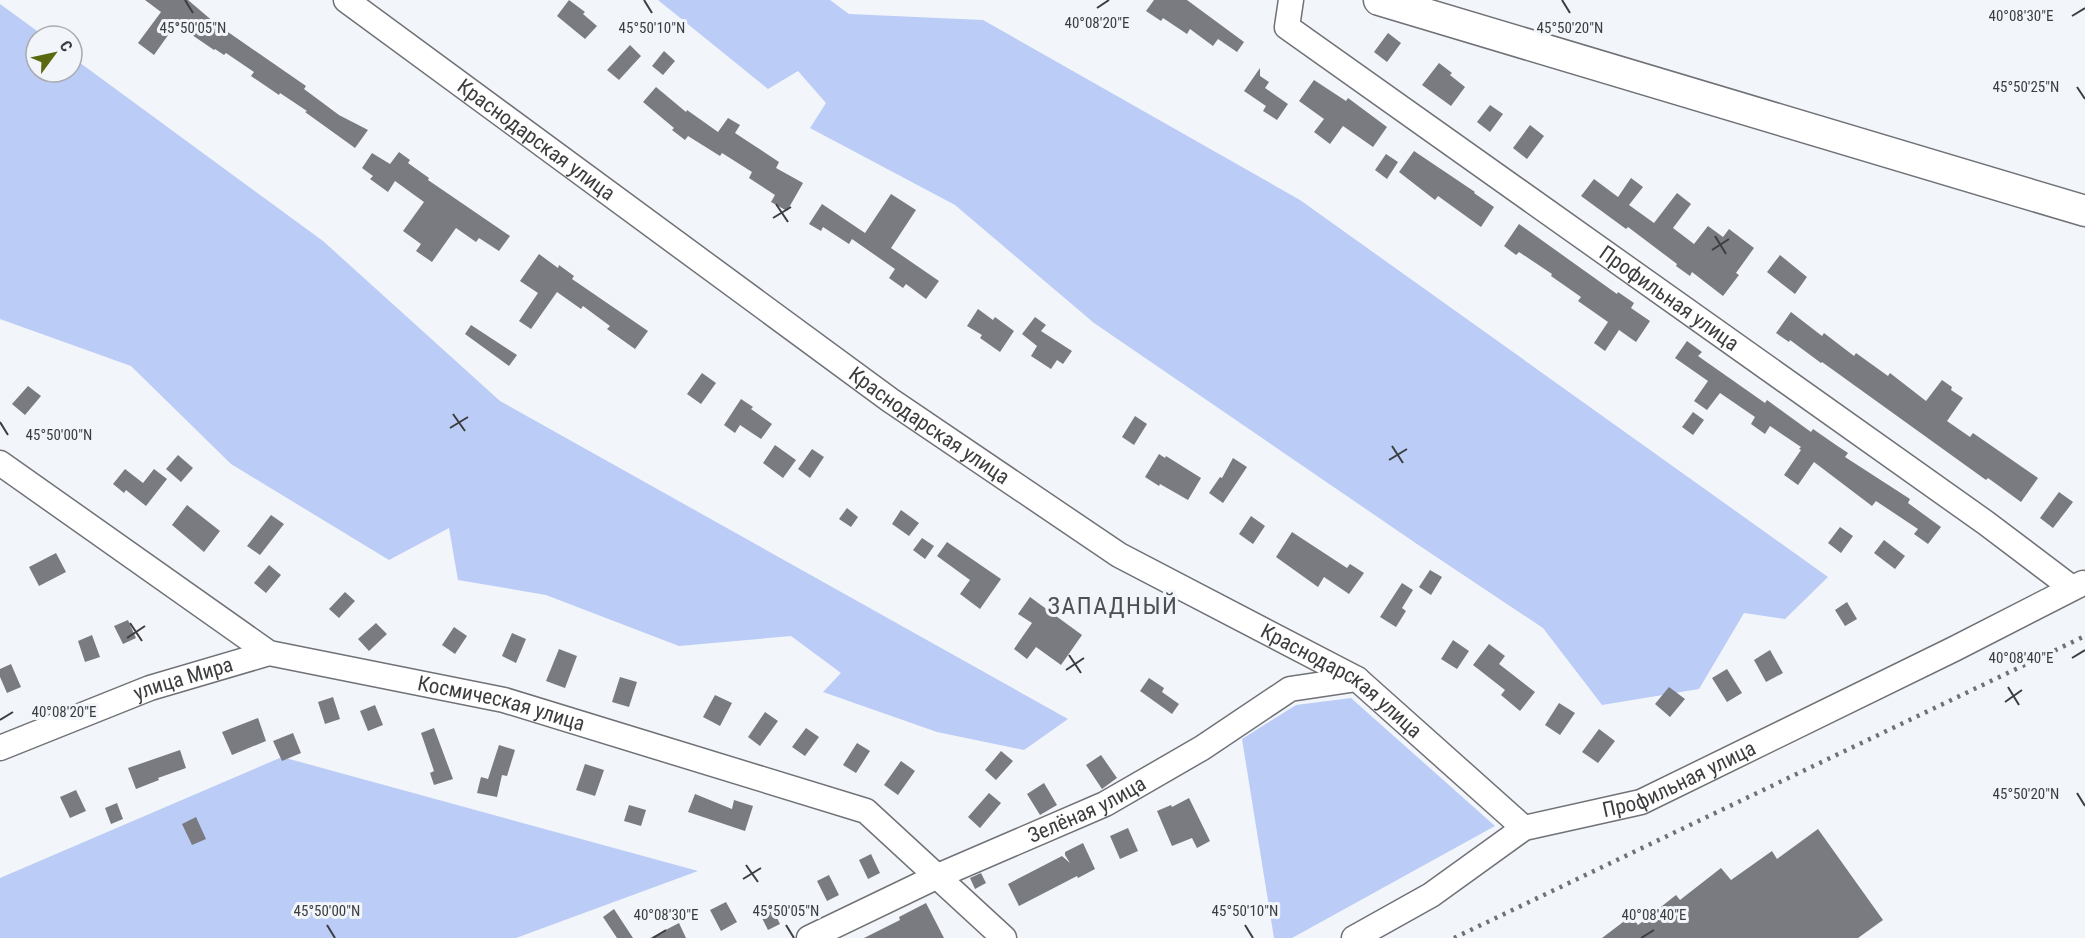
<svg xmlns="http://www.w3.org/2000/svg" width="2085" height="938" font-family="'Roboto Condensed',sans-serif">
  <style>
    .green { fill: #bbccf7 }
    .building { fill: #797b80 }
    .lines { fill: none; stroke-linecap: round; stroke-linejoin: round }
    .minor-casing { stroke: #707277; stroke-width: 27 }
    .major-casing { stroke: #707277; stroke-width: 33 }
    .minor { stroke: #fff; stroke-width: 24 }
    .major { stroke: #fff; stroke-width: 30 }
    .rail { stroke: #707174; stroke-width: 4.5; stroke-dasharray: 3 6; stroke-linecap: butt }
    .ticks { fill: none; stroke: #3c3d3f; stroke-width: 2 }
    .labels { text-anchor: middle; dominant-baseline: central; stroke-width: 6; stroke-linejoin: round; paint-order: stroke }
    .street-label { font-size: 21px; fill: #3c3d3f; stroke: #f2f5fa }
    .quarter-label { font-size: 24px; letter-spacing: 1.5px; fill: #4d4f53; stroke: #f2f5fa }
    .ticks-label { font-size: 15px; text-anchor: middle; fill: #3c3d3f; stroke: #f2f5fa; stroke-width: 6; stroke-linejoin: round; paint-order: stroke }
  </style>
  <rect width="100%" height="100%" fill="#f2f5fa"/>
  <!-- green -->
  <path class="green" d="M658,0H830L849,14L983,20L1300,200L1828,577L1785,619L1744,613L1699,689L1602,705L1543,628L1417,544L1094,323L955,205L810,128L826,103L798,71L768,89Z
    M0,4L44,36H36V72H72V57L323,241L500,401L1068,719L1024,750L937,732L823,692L841,673L791,636L679,646L546,595L458,580L449,528L389,560L231,464L131,366L0,319Z
    M1351,698L1495,826L1292,938H1274L1242,739L1296,705Z
    M282,757L698,871L516,938H0V878Z"/>
  <!-- building -->
  <path class="building" d="M145,0H188L215,23L306,86L304,89L339,115L368,130L355,148L305,112L307,111L280,93L279,95L251,76L254,72L226,53L224,55L215,49L214,50L176,24L154,55L138,43L161,12Z
    M569,0L585,12L583,14L597,26L585,39L557,16Z
    M1154,0H1187L1244,42L1237,52L1218,39L1213,46L1190,29L1187,34L1163,18L1161,21L1146,11Z
    M1388,33L1401,43L1387,62L1374,52Z
    M630,45L641,56L619,80L607,70Z
    M664,51L675,61L663,75L652,66Z
    M1439,63L1452,73L1450,75L1465,87L1451,106L1422,85Z
    M1260,68V76L1269,82L1265,88L1288,104L1277,120L1263,111L1266,106L1244,91Z
    M1314,80L1346,101L1348,98L1387,127L1373,147L1343,126L1330,144L1314,132L1324,119L1299,101Z
    M656,87L686,112L687,110L718,132L728,118L740,125L735,133L779,162L776,168L803,183L787,211L771,202L775,195L749,178L752,172L722,153L720,156L688,136L685,140L672,130L674,128L643,102Z
    M1490,105L1503,114L1490,132L1477,122Z
    M1530,125L1544,136L1527,159L1513,148Z
    M1414,151L1475,192L1474,193L1494,207L1481,227L1438,196L1435,200L1399,172Z
    M399,152L410,160L408,163L429,178L428,180L510,236L499,251L479,238L476,242L456,228L432,262L416,251L421,244L403,231L424,202L395,181L388,192L370,179L373,176L362,168L372,153L390,164Z
    M1386,154L1398,162L1387,179L1375,170Z
    M1631,178L1643,187L1629,205L1654,223L1677,193L1691,204L1673,228L1694,244L1708,226L1723,237L1729,229L1754,248L1736,273L1739,275L1723,296L1692,272L1690,276L1676,266L1677,264L1628,227L1626,229L1581,196L1594,179L1618,197Z
    M891,194L916,210L891,248L939,281L926,299L906,284L903,288L889,278L895,269L852,239L849,244L823,227L821,231L809,224L822,204L865,233Z
    M1519,224L1617,294L1618,292L1634,303L1631,308L1650,321L1636,342L1619,330L1605,351L1594,343L1608,322L1578,301L1581,297L1551,276L1552,274L1519,252L1516,255L1504,246Z
    M539,254L558,268L559,265L574,276L572,279L648,331L635,349L607,329L610,326L583,306L581,309L557,292L531,329L519,321L538,293L520,281Z
    M1780,255L1807,277L1795,294L1767,272Z
    M978,309L993,320L995,317L1014,331L1000,352L980,338L982,335L967,326Z
    M1791,312L1822,336L1824,333L1854,356L1856,353L1888,376L1890,373L1926,401L1942,380L1952,387L1951,390L1963,398L1947,421L1970,437L1973,433L2038,478L2021,502L1988,478L1986,480L1822,362L1821,363L1790,340L1789,342L1776,333Z
    M1035,317L1046,325L1041,331L1072,351L1063,364L1057,360L1051,369L1031,356L1037,346L1022,334Z
    M471,325L517,355L509,366L465,334Z
    M1687,341L1702,352L1698,356L1765,403L1767,400L1811,432L1813,429L1836,445L1848,453L1845,457L1910,499L1908,503L1941,527L1928,544L1914,534L1918,529L1876,501L1872,506L1814,462L1798,485L1784,475L1801,450L1799,449L1801,447L1770,426L1765,434L1751,424L1755,417L1720,393L1707,410L1694,401L1708,381L1675,358Z
    M702,373L716,383L701,404L687,394Z
    M28,386L41,396L25,415L12,404Z
    M741,399L753,407L751,409L772,424L761,439L740,425L735,433L724,425Z
    M1693,412L1704,420L1693,435L1682,427Z
    M1135,416L1147,424L1134,445L1122,437Z
    M775,445L796,460L783,478L763,463Z
    M812,449L824,457L810,478L798,469Z
    M1159,454L1165,458L1166,456L1201,478L1188,500L1160,484L1159,486L1145,477Z
    M178,455L193,468L181,482L166,469Z
    M1233,458L1247,467L1223,503L1209,493L1220,477L1222,478Z
    M125,469L143,483L154,469L167,479L146,506L126,490L124,493L113,484Z
    M2059,492L2073,502L2053,528L2040,518Z
    M187,505L220,531L204,552L172,525Z
    M847,508L858,517L851,527L839,519Z
    M901,510L919,523L909,536L892,524Z
    M271,515L284,524L260,555L247,546Z
    M1251,516L1265,526L1253,544L1239,534Z
    M1840,527L1853,536L1841,553L1828,543Z
    M1292,532L1347,568L1350,564L1364,573L1349,594L1324,577L1318,587L1276,557Z
    M922,538L934,546L925,559L913,550Z
    M1884,540L1905,556L1895,569L1874,553Z
    M947,542L1001,579L980,609L960,594L970,580L937,556Z
    M56,553L66,572L39,586L29,567Z
    M269,565L281,575L266,593L254,583Z
    M1430,570L1442,577L1431,595L1419,587Z
    M1402,583L1413,590L1402,608L1406,611L1396,627L1380,617Z
    M345,592L355,601L339,618L329,609Z
    M1030,597L1082,635L1061,665L1036,647L1027,659L1014,649L1032,623L1018,614Z
    M1847,602L1857,619L1845,626L1835,610Z
    M128,620L136,638L123,644L114,626Z
    M376,623L387,634L369,651L358,639Z
    M454,627L467,636L455,654L442,645Z
    M512,633L526,639L516,663L502,656Z
    M92,635L100,657L85,662L78,641Z
    M1453,640L1469,651L1457,669L1441,659Z
    M1489,644L1505,656L1499,664L1535,692L1520,711L1501,695L1505,690L1473,665Z
    M559,649L577,656L565,688L546,681Z
    M1770,650L1783,673L1766,682L1754,660Z
    M11,664L21,687L7,693L0,677V669Z
    M1727,669L1742,693L1727,702L1712,678Z
    M620,677L637,682L629,707L612,702Z
    M1149,678L1164,688L1162,692L1179,704L1172,714L1140,691Z
    M1669,687L1685,699L1670,717L1655,704Z
    M715,695L732,703L720,726L703,717Z
    M333,697L340,719L325,724L318,702Z
    M1559,703L1575,713L1560,735L1545,725Z
    M375,705L383,725L368,731L360,711Z
    M765,712L778,721L760,746L748,737Z
    M258,718L266,741L232,755L222,732Z
    M434,728L453,779L434,785L430,773L434,771L421,733Z
    M806,728L819,737L805,756L792,747Z
    M1599,729L1615,741L1598,763L1582,752Z
    M293,733L301,753L282,761L273,741Z
    M857,743L870,751L856,773L843,765Z
    M499,745L515,750L507,776L502,775L497,797L477,793L481,777L488,779Z
    M180,750L186,768L158,778L159,780L136,789L128,768Z
    M1001,751L1013,761L996,780L985,770Z
    M1101,755L1117,778L1102,789L1086,765Z
    M901,761L915,771L898,795L884,785Z
    M585,764L604,770L595,796L576,790Z
    M1044,783L1057,805L1040,815L1027,794Z
    M76,790L86,811L70,818L60,797Z
    M989,793L1001,803L980,828L968,817Z
    M695,794L732,809L734,800L753,806L745,831L688,812Z
    M1189,798L1210,841L1197,848L1192,838L1172,846L1157,811L1171,805L1172,807Z
    M117,803L123,819L111,824L105,808Z
    M629,805L646,810L641,826L624,821Z
    M196,817L206,839L192,845L182,824Z
    M1128,828L1138,851L1120,859L1110,836Z
    M1818,829L1883,920L1858,938H1602L1631,916L1638,925L1676,895L1680,900L1721,868L1731,880L1772,851L1777,859Z
    M1083,843L1095,869L1078,878L1077,876L1019,906L1008,884L1062,856L1070,863L1065,855V852Z
    M871,854L880,873L868,879L859,860Z
    M981,873L986,883L975,889L970,878Z
    M829,875L839,895L827,901L817,881Z
    M726,902L737,922L721,931L710,910Z
    M769,902L780,924L768,930L757,908Z
    M926,903L944,938H864L900,920L899,917Z
    M614,909L633,938H617L603,917Z
    M679,923L686,938H650Z"/>
  <g class="lines">
    <!-- minor casing -->
    <g class="minor-casing">
      <g id="minor">
        <path id="s1" d="M346,0L890,400L1119,555L1357,679L1524,828"/>
        <path id="s2" d="M1291,0L1287,27L1986,523L2072,588"/>
        <path id="s3" d="M0,463L269,653L504,700L866,811L1004,938"/>
        <path id="s4" d="M0,748L150,688L269,653"/>
        <path id="s5" d="M809,938L938,876L1105,804L1202,748L1290,689L1357,679"/>
        <path id="s6" d="M1354,938L1431,895L1524,828L1641,802L1954,649L2083,583"/>
      </g>
    </g>
    <!-- major casing -->
    <g class="major-casing">
      <path id="major" d="M1379,0L2085,211"/>
    </g>
    <!-- minor -->
    <use href="#minor" class="minor"/>
    <!-- major -->
    <use href="#major" class="major"/>
    <!-- rail -->
    <path class="rail" d="M1454,938L2085,636"/>
  </g>
  <!-- ticks -->
  <path class="ticks" d="M185,0L193,13M644,0L652,13M1562,0L1570,13M1097,8L1109,0M2072,16L2085,8M2077,87L2085,99M776,204L788,222M773,218L791,207M1715,236L1726,254M1712,250L1729,239M453,414L465,431M0,422L8,435M450,428L468,417M1392,446L1403,463M1389,460L1407,449M130,623L142,641M127,638L145,626M1069,655L1081,673M2072,658L2085,650M1066,670L1084,658M2008,687L2019,705M2005,702L2022,690M0,720L13,712M2077,793L2085,806M746,865L758,882M743,879L761,868M327,925L335,938M786,925L794,938M1245,925L1253,938M653,938L666,930M1641,938L1654,930"/>
  <g class="labels">
    <!-- street labels -->
    <g class="street-label">
      <text stroke="none"><textPath href="#s1" startOffset="236">Краснодарская улица</textPath></text>
      <text stroke="none"><textPath href="#s2" startOffset="496">Профильная улица</textPath></text>
      <text stroke="none"><textPath href="#s1" startOffset="722">Краснодарская улица</textPath></text>
      <text stroke="none"><textPath href="#s4" startOffset="196">улица Мира</textPath></text>
      <text stroke="none"><textPath href="#s1" startOffset="1208">Краснодарская улица</textPath></text>
      <text stroke="none"><textPath href="#s3" startOffset="567">Космическая улица</textPath></text>
      <text stroke="none"><textPath href="#s6" startOffset="366">Профильная улица</textPath></text>
      <text stroke="none"><textPath href="#s5" startOffset="306">Зелёная улица</textPath></text>
    </g>
    <!-- quarter labels -->
    <g class="quarter-label">
      <text x="1113" y="606">ЗАПАДНЫЙ</text>
    </g>
  </g>
  <g class="ticks-label">
    <text x="2021" y="21">40°08'30"E</text>
    <text x="1097" y="28">40°08'20"E</text>
    <text x="193" y="33">45°50'05"N</text>
    <text x="652" y="33">45°50'10"N</text>
    <text x="1570" y="33">45°50'20"N</text>
    <text x="2026" y="92">45°50'25"N</text>
    <text x="59" y="440">45°50'00"N</text>
    <text x="2021" y="663">40°08'40"E</text>
    <text x="64" y="717">40°08'20"E</text>
    <text x="2026" y="799">45°50'20"N</text>
    <text x="327" y="916">45°50'00"N</text>
    <text x="786" y="916">45°50'05"N</text>
    <text x="1245" y="916">45°50'10"N</text>
    <text x="666" y="920">40°08'30"E</text>
    <text x="1654" y="920">40°08'40"E</text>
  </g>
  <!-- north arrow -->
  <g transform="translate(54 54) rotate(57)"><circle r="28" fill="#f2f5fa" stroke="#a9abaf" stroke-width="1.5"/>
  <path d="M0-4.5L10 22L0 15L-10 22Z" fill="#5a680f"/>
  <text y="-9" font-size="16" font-weight="bold" text-anchor="middle" fill="#3c3d3f">С</text>
  </g>
</svg>
